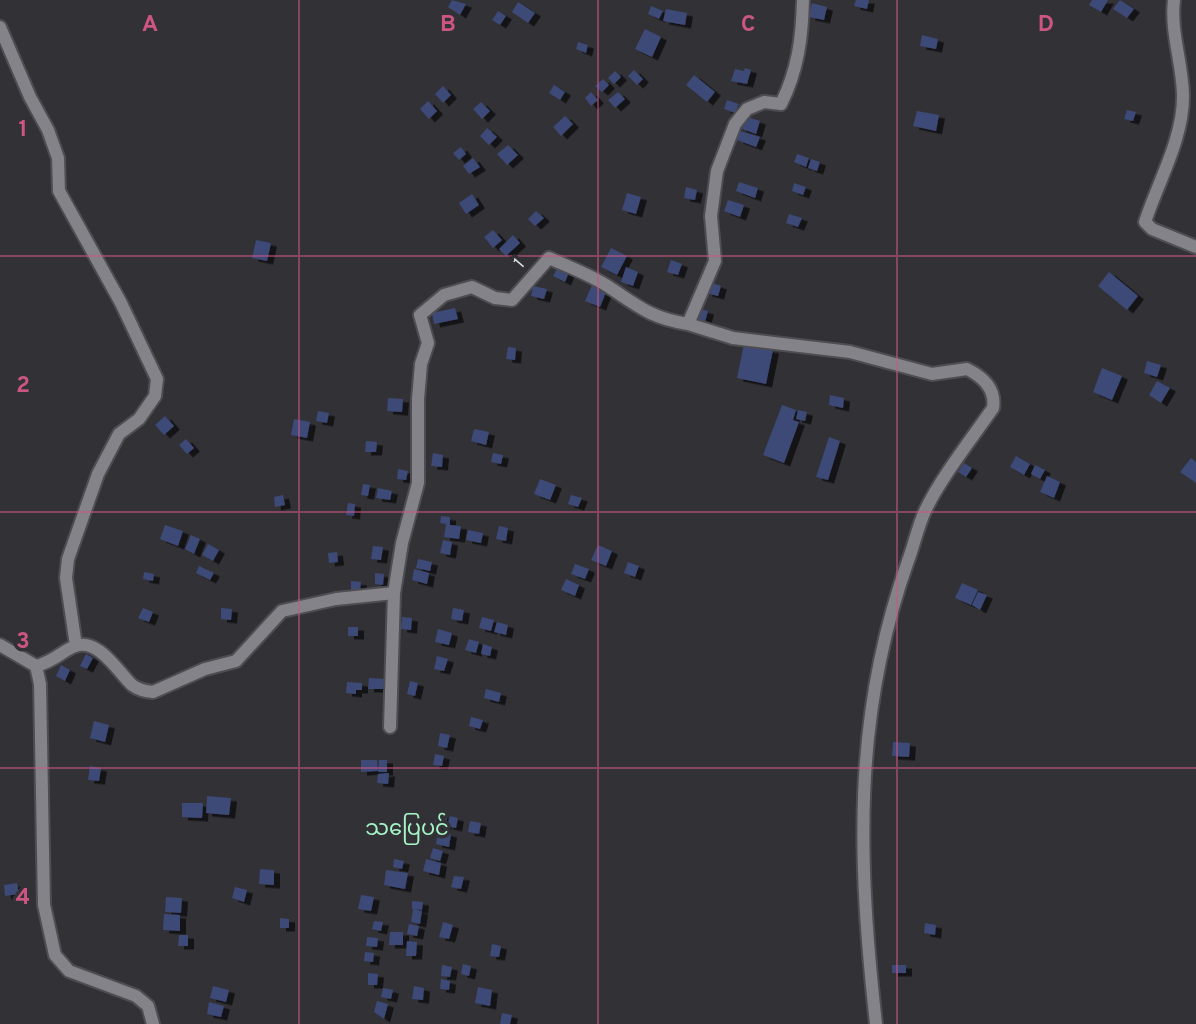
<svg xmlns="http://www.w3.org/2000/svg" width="1196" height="1024" font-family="Overpass,'Noto Sans Myanmar',sans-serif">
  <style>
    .building { fill: #3c4976; filter: url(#shadow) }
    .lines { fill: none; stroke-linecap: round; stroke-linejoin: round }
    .street-casing { stroke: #4e4d51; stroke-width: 16 }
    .street { stroke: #848389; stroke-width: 12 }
    .grid { fill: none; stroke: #cc5584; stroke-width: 2; stroke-opacity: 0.55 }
    .labels { text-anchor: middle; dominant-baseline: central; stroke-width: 7; stroke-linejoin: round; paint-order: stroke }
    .street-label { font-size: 18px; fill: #e3e2e5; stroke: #323136 }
    .quarter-label { font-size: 21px; fill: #a5f3c6; stroke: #323136 }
    .grid-label { font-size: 23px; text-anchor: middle; font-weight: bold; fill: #cc5584; stroke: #323136; stroke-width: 7; stroke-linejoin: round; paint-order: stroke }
  </style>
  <defs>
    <filter id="shadow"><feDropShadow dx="6" dy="3.5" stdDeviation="0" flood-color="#0009"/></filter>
  </defs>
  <rect width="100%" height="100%" fill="#323136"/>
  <!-- building -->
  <path class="building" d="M452,0L466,4L460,15L448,7Z
    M856,0H869L867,9L854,6Z
    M1092,0H1108L1101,12L1089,5Z
    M1120,0L1134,9L1127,18L1113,9Z
    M518,2L535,13L528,23L512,12Z
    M812,3L827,7L824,20L809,17Z
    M651,6L663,11L659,19L648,14Z
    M666,9L687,13L685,25L663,21Z
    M498,11L506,16L500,25L492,20Z
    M645,29L661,37L652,57L635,49Z
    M922,35L938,39L936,49L920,46Z
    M578,42L588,45L586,53L576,49Z
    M745,68L751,70L747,84L731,81L735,69L744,71Z
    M634,70L643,79L637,85L628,76Z
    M615,71L621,77L614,84L608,78Z
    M694,75L715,92L707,102L686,85Z
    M603,79L609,85L602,92L595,86Z
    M554,85L565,92L560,100L549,93Z
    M443,86L451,95L443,103L435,94Z
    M591,92L598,100L591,106L585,98Z
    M618,92L625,99L615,108L608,100Z
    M727,100L739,104L735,113L724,109Z
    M428,101L437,111L429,119L420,109Z
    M481,102L490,111L482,119L473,109Z
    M1127,110L1136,112L1133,121L1124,119Z
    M917,111L939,115L936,131L913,126Z
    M565,116L573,124L561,136L553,127Z
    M744,116L760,121L756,134L740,128Z
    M487,128L497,137L489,145L480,136Z
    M740,131L760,137L756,147L737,140Z
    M508,145L518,155L507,165L497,154Z
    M461,147L466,154L459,160L453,153Z
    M797,154L809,158L806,167L794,162Z
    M473,158L480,167L469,174L463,166Z
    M811,159L820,162L817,171L808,168Z
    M739,182L758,188L755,198L736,191Z
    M794,183L806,187L803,195L792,191Z
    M686,187L697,190L695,200L684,198Z
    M627,193L641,197L636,214L622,210Z
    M472,194L479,205L466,214L459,203Z
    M728,200L744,205L740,217L724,211Z
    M536,211L544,218L535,226L528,219Z
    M789,214L802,218L798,227L786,223Z
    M493,230L502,240L493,248L484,237Z
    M513,235L520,243L506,256L499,249Z
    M256,240L271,243L267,261L252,258Z
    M611,248L627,256L617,275L601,267Z
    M671,260L682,264L678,275L667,272Z
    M559,265L570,270L565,282L553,276Z
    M626,267L638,272L633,286L621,282Z
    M1109,272L1138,296L1127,310L1098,286Z
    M710,282L721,286L718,296L706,293Z
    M592,285L606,292L600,307L585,301Z
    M533,286L547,289L544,299L531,296Z
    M455,308L458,319L434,324L432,313Z
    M696,308L708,311L705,322L693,318Z
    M744,344L773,350L766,384L737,378Z
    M508,347L516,348L515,360L506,359Z
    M1147,361L1161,365L1157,377L1144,373Z
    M1102,368L1122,376L1112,400L1093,392Z
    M1157,381L1170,388L1161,403L1149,395Z
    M830,395L844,398L843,408L829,405Z
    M388,398L403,399L402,412L387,411Z
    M782,405L796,410L793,420L799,422L784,463L763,455Z
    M798,410L807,412L805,421L796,419Z
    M318,411L329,413L327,423L316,421Z
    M165,416L174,426L164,435L155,425Z
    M294,419L310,422L307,438L291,435Z
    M474,429L489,432L486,445L471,441Z
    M829,437L840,441L828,480L816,477Z
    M186,439L194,448L187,454L179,445Z
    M366,441L377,442L376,452H365Z
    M433,453L443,455L442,467L431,466Z
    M493,453L503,455L501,464L491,462Z
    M1016,456L1030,464L1024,475L1010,467Z
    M1191,458L1196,462V483L1180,472Z
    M964,463L972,468L966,477L958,472Z
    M1035,465L1045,470L1040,479L1031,474Z
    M398,469L408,471L406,480L397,479Z
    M1047,476L1060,482L1054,498L1040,492Z
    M540,479L556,485L550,500L534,494Z
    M363,484L370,485L368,496L361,495Z
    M378,488L392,491L390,500L376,498Z
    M283,495L285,505L275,507L274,497Z
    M571,495L582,498L578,507L568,504Z
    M348,503L355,504L354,516L346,515Z
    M441,516L450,517V525L461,526L459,539L444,537L446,524L440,523Z
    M165,525L183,531L178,546L160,539Z
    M499,526L508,528L506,541L496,539Z
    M468,530L483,533L481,543L466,540Z
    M191,535L200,539L194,554L185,549Z
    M443,540L452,542L450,555L440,553Z
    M208,544L219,550L213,561L202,555Z
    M598,545L612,551L606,566L591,560Z
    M373,546L383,547L381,560L371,559Z
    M337,552L338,562L329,563L328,553Z
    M418,559L432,562L430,571L416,568Z
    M628,562L639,566L635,577L624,573Z
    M575,564L589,569L585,579L571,574Z
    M199,566L214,573L210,580L196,573Z
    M414,569L429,573L427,584L412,580Z
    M144,572L154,574L153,581L143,579Z
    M375,573L384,574L383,585L375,584Z
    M566,579L579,585L575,596L561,590Z
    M351,581L361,582L360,591L351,590Z
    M962,583L978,590L971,605L955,598Z
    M978,592L987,595L980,610L972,605Z
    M143,608L153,612L149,622L138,618Z
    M221,608L232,609L231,620L221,619Z
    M453,608L464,610L462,621L451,619Z
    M402,617L412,618L411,630L401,629Z
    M482,617L494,620L491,631L479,628Z
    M497,622L508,625L506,635L494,632Z
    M348,627H358V636H348Z
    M438,629L452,633L449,645L435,642Z
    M469,639L479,642L476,653L465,650Z
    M483,644L492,647L490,656L481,654Z
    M86,654L93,658L87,669L80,666Z
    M437,656L448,659L444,671L434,669Z
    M61,665L70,670L65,681L56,676Z
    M369,678L385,679L383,689H368Z
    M410,681L418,683L415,696L407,694Z
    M347,682L362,683V690H356V694L346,693Z
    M486,689L501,693L499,702L484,698Z
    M471,717L483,720L480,729L469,726Z
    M94,721L109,725L105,742L90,738Z
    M440,733L450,735L447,748L438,746Z
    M893,742L910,743L909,757L892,756Z
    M435,754L444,756L442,766L433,765Z
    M361,760H377L378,771L361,772Z
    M379,760H387V772H378Z
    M90,766L101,768L99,781L88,780Z
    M389,773L388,784L377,783L378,774Z
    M207,796L231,798L229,815L206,813Z
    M182,803H203L202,818L182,817Z
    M436,814L447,817L445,828L434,826Z
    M450,816L458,818L456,828L447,826Z
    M470,821L481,823L479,834L468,832Z
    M438,831L451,834L449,847L436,844Z
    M433,848L443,851L440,861L430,858Z
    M394,859L404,861L402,869L393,867Z
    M426,859L441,863L439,875L423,871Z
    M260,869L274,870V885L259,884Z
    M386,870L408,873L405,889L384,885Z
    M454,876L464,877L461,889L451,887Z
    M17,883L19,894L5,896L4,885Z
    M235,887L247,890L244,902L232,898Z
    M361,895L374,897L371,911L358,909Z
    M166,897L182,898L181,913L165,912Z
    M412,901L423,902L422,910L412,909Z
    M413,909L422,911L420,924L411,922Z
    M164,914L180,915V931L163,930Z
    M280,918L289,919V928H280Z
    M374,921L383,922L381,931L372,929Z
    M443,922L453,925L449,939L439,937Z
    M925,923L936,925L935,935L924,933Z
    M409,924L419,926L417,936L407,934Z
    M390,932H403V945H389Z
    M179,935H188V946H178Z
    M367,937L378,938L377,947L366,946Z
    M407,941L417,942L416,956H406Z
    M492,944L501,946L499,957L490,956Z
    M365,952L374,953L373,962L364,961Z
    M463,964L471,966L469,976L461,974Z
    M442,965L452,967L450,977L441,976Z
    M892,965H906V973H892Z
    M368,973L378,974L377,985H368Z
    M441,979L450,981L449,990L440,989Z
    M213,986L229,990L226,1002L210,998Z
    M414,986L424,988L423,1000L412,999Z
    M478,987L492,990L490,1006L475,1003Z
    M383,988L393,990L391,999L381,997Z
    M377,1001L388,1004L384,1019L374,1012Z
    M209,1002L224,1006L221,1017L207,1014Z
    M502,1013L512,1015L510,1024H500Z"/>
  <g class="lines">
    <!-- street casing -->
    <g class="street-casing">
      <path id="street" d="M1174,0C1170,32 1183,65 1183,97C1183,139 1158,182 1145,222L1152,229L1196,247
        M0,27L30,97L48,130L58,158L59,191L121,303L157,379L155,396L139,419L119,434L98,474L68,559L66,578L76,646
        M688,324L733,338L850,352L932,374L967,369C983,377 996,389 993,408C972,438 940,479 925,511C918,526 914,545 908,561C852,717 858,862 876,1024
        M0,645L36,666L40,684L44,905L55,955L69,971L136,996L148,1006L153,1024
        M36,666C55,661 62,651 75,646C99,638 118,672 132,685C138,690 145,691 153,692L205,669L236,661L282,611L336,599L394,593
        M390,727L394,593L402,543L418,483V399L421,364L428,343L420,315L444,295L472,287L495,298L512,300L549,258C569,267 591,275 609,287C639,307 651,318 688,324L715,261L711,216L717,171L735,124L747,109L764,102L781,104C798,70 802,38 803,0"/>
    </g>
    <!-- street -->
    <use href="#street" class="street"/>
  </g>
  <!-- grid -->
  <path class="grid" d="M299,0V1024M598,0V1024M897,0V1024M0,256H1196M0,512H1196M0,768H1196"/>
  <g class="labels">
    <!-- street labels -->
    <g class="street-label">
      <text transform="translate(520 264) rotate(-49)">1</text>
    </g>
    <!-- quarter labels -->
    <g class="quarter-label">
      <text x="407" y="829">သပြေပင်</text>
    </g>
  </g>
  <g class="grid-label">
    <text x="150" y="31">A</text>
    <text x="448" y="31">B</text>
    <text x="748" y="31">C</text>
    <text x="1046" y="31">D</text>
    <text x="23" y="136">1</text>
    <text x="23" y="392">2</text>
    <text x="23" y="648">3</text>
    <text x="23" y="904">4</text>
  </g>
</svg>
